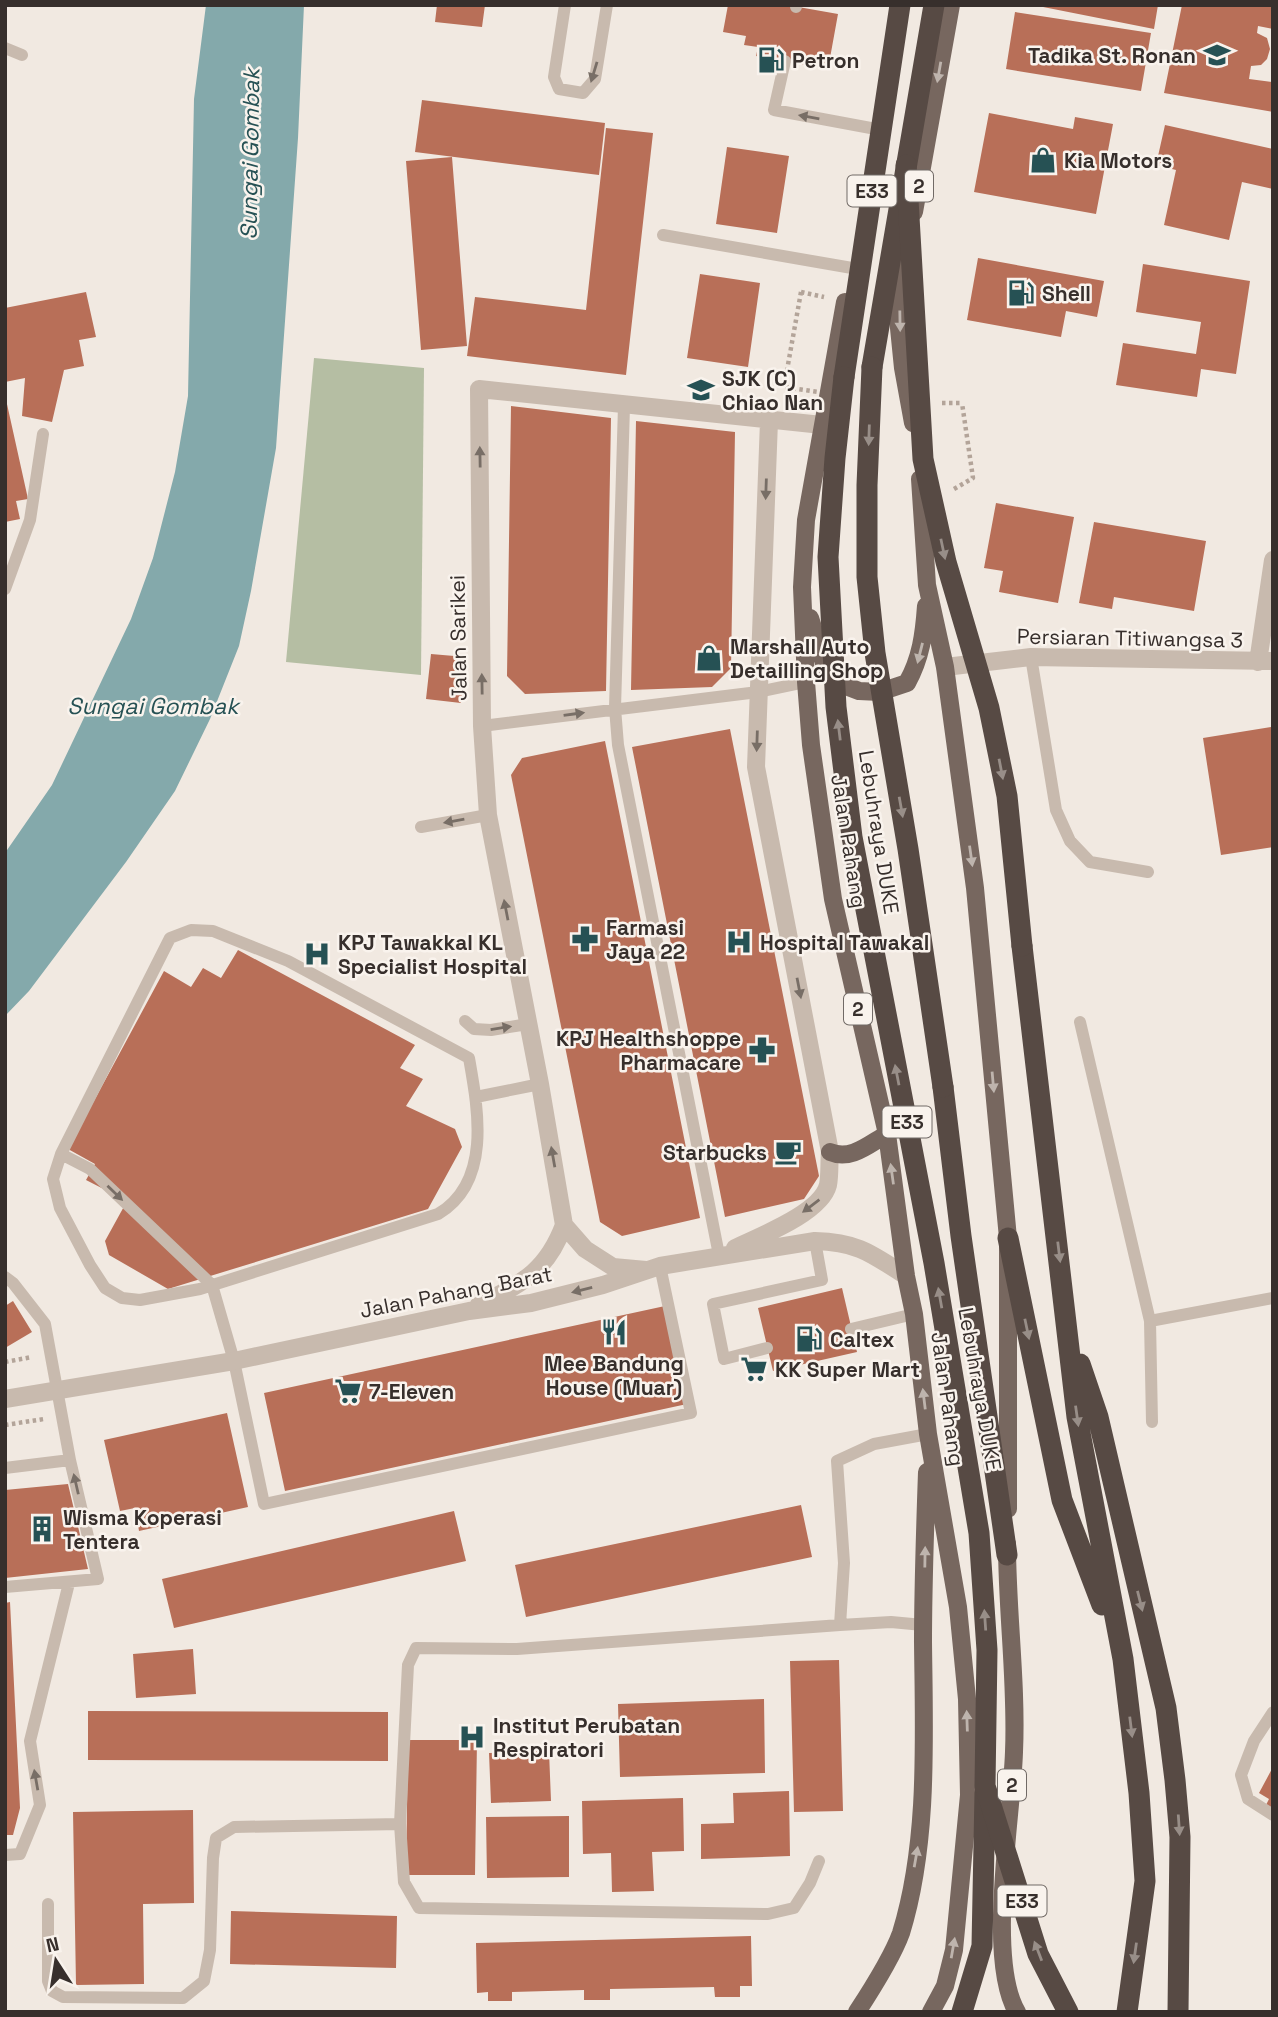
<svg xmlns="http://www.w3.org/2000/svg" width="1278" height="2017" font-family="'Space Grotesk',sans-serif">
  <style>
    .green { fill: #b5bea3 }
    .water { fill: #84a9ab }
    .building { fill: #b86f58 }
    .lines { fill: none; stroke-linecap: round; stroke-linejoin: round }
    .path { stroke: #b3a499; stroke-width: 4.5; stroke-dasharray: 3.5 3.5; stroke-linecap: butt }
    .service { stroke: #c8baae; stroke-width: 12 }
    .minor { stroke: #c8baae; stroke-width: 18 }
    .primary { stroke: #77675f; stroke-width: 18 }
    .motorway { stroke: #574a44; stroke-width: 21 }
    .path-bridge { stroke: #b3a499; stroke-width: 4.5; stroke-dasharray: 3.5 3.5; stroke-linecap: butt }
    .motorway-bridge { stroke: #574a44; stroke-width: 21 }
    .oneway { fill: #786e66 }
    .oneway2 { fill: #beb4ad }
    .oneway3 { fill: #988e88 }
    .labels { text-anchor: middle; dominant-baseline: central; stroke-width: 5; stroke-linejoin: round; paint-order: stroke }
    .shield { fill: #f9f3ed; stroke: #716a66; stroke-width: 2 }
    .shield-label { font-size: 19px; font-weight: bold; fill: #372f2c }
    .poi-label { font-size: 21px; font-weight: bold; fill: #372f2c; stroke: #f9f3ed; text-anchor: start }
    .street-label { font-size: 21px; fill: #372f2c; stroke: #f9f3ed }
    .water-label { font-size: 23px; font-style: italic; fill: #265154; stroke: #f9f3ed }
  </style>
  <rect width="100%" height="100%" fill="#f1e9e1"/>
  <!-- green -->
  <path class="green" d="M314,358L424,368L421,675L286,662Z"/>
  <!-- water -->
  <path class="water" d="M206,5H304L298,138L276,448L251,591L239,646L210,719L175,791L126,862L29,991L5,1016V853L52,785L131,619L153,558L175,472L188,396L194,99Z"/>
  <!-- building -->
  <path class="building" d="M437,5H485L482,27L435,22Z
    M728,5H787L838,14L828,69L756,56L758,47L744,45L746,36L723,32Z
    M1033,5H1158L1154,29Z
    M1182,5H1273V29L1258,26L1257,33L1267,38L1270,49L1267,59L1261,65L1251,66L1249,79L1273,82V112L1164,93Z
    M1015,12L1151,33L1141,91L1006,69Z
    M422,100L605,123L599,175L415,152Z
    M989,113L1073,129L1075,117L1113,124L1096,214L974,192Z
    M1165,125L1273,149V189L1242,182L1229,240L1164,225L1176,170L1156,165Z
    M606,128L653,133L626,375L467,356L475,297L586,310Z
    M727,147L789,156L777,233L716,224Z
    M452,157L467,346L421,350L406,161Z
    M978,258L1104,281L1097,317L1066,311L1061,337L967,320Z
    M1143,264L1250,281L1236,374L1201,369L1197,397L1116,385L1123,343L1196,354L1201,322L1136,312Z
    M700,274L760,283L748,367L687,358Z
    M86,292L96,337L79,340L84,366L64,370L52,422L22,416L25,378L5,382V308Z
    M5,395L28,499L16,501L20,519L5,522Z
    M511,406L611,418L606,691L525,694L507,676Z
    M636,421L735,432L731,668L712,687L631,690Z
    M996,503L1074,517L1058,603L999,592L1003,571L984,568Z
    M1094,522L1206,541L1194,611L1114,597L1112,609L1079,603Z
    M431,654L466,657L461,703L426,699Z
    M1271,727L1273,847L1221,855L1203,738Z
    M730,729L819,1176L804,1199L725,1217L632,747Z
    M605,741L700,1218L622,1236L600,1222L511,775L522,758Z
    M238,950L415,1045L400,1068L423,1079L406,1106L455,1129L462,1147L428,1209L168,1289L109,1255L105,1241L127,1201L86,1180L95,1164L68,1149L164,971L191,987L203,968L221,978Z
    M842,1288L857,1352L773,1371L758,1308Z
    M13,1301L32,1332L5,1348V1306Z
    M665,1306L687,1404L285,1491L264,1393Z
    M227,1413L248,1507L139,1531L135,1508L120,1511L104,1440Z
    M68,1484L88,1569L5,1578V1490Z
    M801,1505L812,1557L526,1617L515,1565Z
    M454,1511L466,1561L174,1628L162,1579Z
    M10,1602L20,1808L13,1835H5V1603Z
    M193,1649L196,1694L136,1698L133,1654Z
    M839,1660L843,1811L794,1812L790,1661Z
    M764,1699L765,1773L620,1777L618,1704Z
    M88,1711L388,1712V1761L88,1760Z
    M408,1740H477L475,1875H406Z
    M549,1751L551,1801L491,1803L489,1753Z
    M1273,1767V1811L1265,1807L1269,1799L1259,1793Z
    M789,1791L790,1856L701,1859V1824L734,1823L733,1793Z
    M683,1798L684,1851L652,1852L654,1891L612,1892L611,1853L583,1854L582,1801Z
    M193,1810L194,1903L143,1904L144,1984L76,1985L73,1812Z
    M569,1816V1877L487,1878L486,1817Z
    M231,1911L397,1916L396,1968L230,1964Z
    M751,1936L752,1986H740V1997H715L714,1987L610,1989V2000H584V1990L512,1992V2001H488V1992L477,1993L476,1943Z"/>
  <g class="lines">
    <!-- path -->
    <path class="path" d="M801,292L824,297
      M954,489L973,478L962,403
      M5,1362L32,1357
      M5,1425L44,1419"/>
    <!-- service -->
    <path class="service" d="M565,5L554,77L559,89L583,93L595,79L607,5
      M796,7V5
      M5,48L22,55
      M785,61L774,110L876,129
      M663,235L852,268
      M624,406L615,708L618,745L719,1255
      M5,589L30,520L43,434
      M1031,657L1056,810L1070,841L1090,862L1148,872
      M482,726L758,692L806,682
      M421,827L488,815
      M191,930L213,931L288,961L469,1058C478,1109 492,1182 438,1214L200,1289L140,1300L122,1298L105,1288L90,1265L60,1208L53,1179L61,1154L170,938Z
      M465,1021L474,1029L491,1030L528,1024
      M1080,1022L1150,1321L1273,1298
      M476,1097L540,1084
      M61,1154L90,1169L212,1285L234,1361L264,1504L691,1413L660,1266
      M5,1277L13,1283L45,1324L70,1460L98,1579L5,1587
      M1150,1321L1152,1422
      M851,1329L914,1314
      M767,1348L724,1359L713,1304L822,1280L815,1241
      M5,1468L70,1460
      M840,1625L844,1563L837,1461L874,1444L928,1434
      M1273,1712L1254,1741L1241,1775L1248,1799L1273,1815
      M5,1855L20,1854L40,1805L30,1741L69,1583
      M819,1861L810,1883L794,1908L768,1914L419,1908L404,1882L400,1824L408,1665L416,1648L517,1649L840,1625L891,1622L923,1625
      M48,1904V1981L52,1991L63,1997L183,1998L204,1981L210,1950L213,1858L216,1838L234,1827L400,1824"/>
    <!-- minor -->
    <path class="minor" d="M1258,662L1273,560
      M945,667L1031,657L1273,661
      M735,1248C760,1236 821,1213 828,1185C830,1175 829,1162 830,1152L756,767L769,421
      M646,1270L613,1267L585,1249L564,1225L540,1084L488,815L482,726L479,389L822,425
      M478,1306C521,1283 546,1273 564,1225
      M5,1399L234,1361L469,1311L531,1303L603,1285L660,1266L815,1241C858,1242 872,1254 906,1276"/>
    <!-- primary -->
    <path class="primary" d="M914,212L951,5
      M906,264L898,318L903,368L913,423
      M845,302L806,520L802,587L806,682L811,745L833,899L887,1134L906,1276L914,1314L928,1434L958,1607L967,1699L969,1795L954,1950L945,1986L931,2012
      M920,479L927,585L945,667L975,888L1008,1238V1509
      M810,618L825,666L838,683L859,691L880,692L907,683C921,658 924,634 926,606
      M830,1152C851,1161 869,1144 887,1134
      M1007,1544C1007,1613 1017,1683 1014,1752C1012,1816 986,1959 1017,2012
      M857,2012C872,1989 892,1958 901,1933C929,1842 924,1737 923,1642C923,1586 925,1529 927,1472"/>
    <!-- motorway -->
    <path class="motorway" d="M872,367L934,5
      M844,377L900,5
      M1022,946L1077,1417L1123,1659L1139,1793L1145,1881L1127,2012
      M943,1087L961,1236L1007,1555
      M1008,1238L1062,1500L1102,1605
      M1080,1364L1098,1417L1166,1708L1175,1780L1180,1837L1178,2012
      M962,2012L982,1946L985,1793"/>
    <!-- path-bridge -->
    <path class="path-bridge" d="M801,292L784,387L819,392
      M942,403H962"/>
    <!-- motorway-bridge -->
    <path class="motorway-bridge" d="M906,165L923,459L946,562L989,708L1007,796L1022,946
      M872,367L867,485V577L875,653L908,849L943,1087
      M844,377L835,458L828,557L836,707L852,837L934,1263L979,1533L987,1650L985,1786L1038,1954L1068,2012"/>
  </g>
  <!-- one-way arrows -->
  <defs><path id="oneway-solid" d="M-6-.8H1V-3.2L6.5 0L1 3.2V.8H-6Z" transform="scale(1.75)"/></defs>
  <g class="oneway">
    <use href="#oneway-solid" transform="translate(594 72) rotate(107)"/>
    <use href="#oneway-solid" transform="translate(809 117) rotate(-170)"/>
    <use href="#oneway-solid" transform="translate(480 457) rotate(-91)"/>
    <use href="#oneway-solid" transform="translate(766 489) rotate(92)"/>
    <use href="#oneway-solid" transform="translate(482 684) rotate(-91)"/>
    <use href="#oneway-solid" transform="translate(574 714) rotate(-8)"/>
    <use href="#oneway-solid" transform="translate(757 741) rotate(92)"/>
    <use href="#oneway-solid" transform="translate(454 821) rotate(170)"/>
    <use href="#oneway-solid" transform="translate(506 910) rotate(-101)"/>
    <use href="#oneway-solid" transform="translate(799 988) rotate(79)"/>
    <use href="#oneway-solid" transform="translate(501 1028) rotate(-9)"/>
    <use href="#oneway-solid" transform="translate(553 1157) rotate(-100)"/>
    <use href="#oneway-solid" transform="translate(115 1193) rotate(44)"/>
    <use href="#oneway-solid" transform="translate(811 1206) rotate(143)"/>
    <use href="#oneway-solid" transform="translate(582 1290) rotate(166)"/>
    <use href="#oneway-solid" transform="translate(76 1484) rotate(-103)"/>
    <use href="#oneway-solid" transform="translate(36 1780) rotate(-100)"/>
  </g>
  <g class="oneway2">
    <use href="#oneway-solid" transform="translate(939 72) rotate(100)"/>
    <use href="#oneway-solid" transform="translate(900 321) rotate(89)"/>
    <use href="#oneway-solid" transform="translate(920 653) rotate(104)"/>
    <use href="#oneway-solid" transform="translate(971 856) rotate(82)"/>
    <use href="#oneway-solid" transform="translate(993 1082) rotate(85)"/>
    <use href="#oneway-solid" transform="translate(892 1174) rotate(-98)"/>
    <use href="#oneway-solid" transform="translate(924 1399) rotate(-97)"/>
    <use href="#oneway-solid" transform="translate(925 1557) rotate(-89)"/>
    <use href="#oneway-solid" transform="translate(967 1721) rotate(-92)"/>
    <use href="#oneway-solid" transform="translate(916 1857) rotate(-80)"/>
    <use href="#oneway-solid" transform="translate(953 1948) rotate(-80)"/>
  </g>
  <g class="oneway3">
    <use href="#oneway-solid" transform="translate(869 435) rotate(92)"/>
    <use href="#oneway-solid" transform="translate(943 549) rotate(78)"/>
    <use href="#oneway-solid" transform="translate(839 730) rotate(-97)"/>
    <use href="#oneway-solid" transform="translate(1001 769) rotate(79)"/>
    <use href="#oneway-solid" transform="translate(901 807) rotate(80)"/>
    <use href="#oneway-solid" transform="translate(897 1075) rotate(-101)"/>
    <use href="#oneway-solid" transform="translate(1059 1252) rotate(83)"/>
    <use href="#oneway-solid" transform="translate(940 1298) rotate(-100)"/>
    <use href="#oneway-solid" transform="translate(1027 1329) rotate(78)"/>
    <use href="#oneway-solid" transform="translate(1077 1416) rotate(82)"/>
    <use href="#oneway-solid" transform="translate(1140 1601) rotate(76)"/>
    <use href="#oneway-solid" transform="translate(985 1620) rotate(-94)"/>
    <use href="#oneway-solid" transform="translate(1131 1727) rotate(83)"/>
    <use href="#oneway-solid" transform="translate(1179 1825) rotate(86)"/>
    <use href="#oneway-solid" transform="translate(1038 1951) rotate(-111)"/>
    <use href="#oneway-solid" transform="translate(1135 1953) rotate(98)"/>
  </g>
  <!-- icons -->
  <defs>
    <g id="school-bare" transform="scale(2.1)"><path d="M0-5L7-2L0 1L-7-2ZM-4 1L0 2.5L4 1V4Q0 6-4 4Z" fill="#265154" stroke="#f9f3ed" stroke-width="2.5" paint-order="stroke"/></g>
    <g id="fuel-bare" transform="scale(2.1)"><path d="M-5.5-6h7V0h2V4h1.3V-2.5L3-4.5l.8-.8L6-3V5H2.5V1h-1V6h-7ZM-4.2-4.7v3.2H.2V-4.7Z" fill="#265154" stroke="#f9f3ed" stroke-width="2.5" paint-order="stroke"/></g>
    <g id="shop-bare" transform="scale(2.1)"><path d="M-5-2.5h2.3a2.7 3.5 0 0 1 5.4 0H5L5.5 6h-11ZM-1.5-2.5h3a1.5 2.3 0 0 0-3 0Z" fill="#265154" stroke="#f9f3ed" stroke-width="2.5" paint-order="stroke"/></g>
    <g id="pharmacy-bare" transform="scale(2.1)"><path d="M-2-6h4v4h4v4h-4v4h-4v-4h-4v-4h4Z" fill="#265154" stroke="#f9f3ed" stroke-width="2.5" paint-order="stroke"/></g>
    <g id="hospital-bare" transform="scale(2.1)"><path d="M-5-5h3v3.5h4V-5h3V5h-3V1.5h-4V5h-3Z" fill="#265154" stroke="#f9f3ed" stroke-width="2.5" paint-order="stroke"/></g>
    <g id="cafe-bare" transform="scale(2.1)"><path d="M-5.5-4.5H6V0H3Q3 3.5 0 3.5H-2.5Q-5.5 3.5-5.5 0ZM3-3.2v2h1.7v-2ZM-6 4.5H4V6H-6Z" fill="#265154" stroke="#f9f3ed" stroke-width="2.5" paint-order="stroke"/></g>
    <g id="restaurant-bare" transform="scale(2.1)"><path d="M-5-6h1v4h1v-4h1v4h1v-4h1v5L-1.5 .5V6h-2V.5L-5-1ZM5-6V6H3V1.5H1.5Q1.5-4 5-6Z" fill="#265154" stroke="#f9f3ed" stroke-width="2.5" paint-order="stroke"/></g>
    <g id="supermarket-bare" transform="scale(2.1)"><path d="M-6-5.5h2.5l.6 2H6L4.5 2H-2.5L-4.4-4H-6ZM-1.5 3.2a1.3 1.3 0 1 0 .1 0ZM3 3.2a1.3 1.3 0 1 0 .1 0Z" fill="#265154" stroke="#f9f3ed" stroke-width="2.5" paint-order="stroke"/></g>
    <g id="building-bare" transform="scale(2.1)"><path d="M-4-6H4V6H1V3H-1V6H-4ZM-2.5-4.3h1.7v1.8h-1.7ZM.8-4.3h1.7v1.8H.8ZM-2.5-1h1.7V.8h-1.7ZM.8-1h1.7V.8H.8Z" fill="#265154" stroke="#f9f3ed" stroke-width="2.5" paint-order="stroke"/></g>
  </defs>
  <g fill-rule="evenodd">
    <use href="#school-bare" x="1217" y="55"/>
    <use href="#fuel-bare" x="771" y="60"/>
    <use href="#shop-bare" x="1043" y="160"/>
    <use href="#fuel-bare" x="1021" y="293"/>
    <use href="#school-bare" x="701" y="390"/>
    <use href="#shop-bare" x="709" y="658"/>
    <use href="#pharmacy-bare" x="585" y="939"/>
    <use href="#hospital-bare" x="739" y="942"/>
    <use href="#hospital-bare" x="317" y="954"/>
    <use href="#pharmacy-bare" x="762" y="1050"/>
    <use href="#cafe-bare" x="788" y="1152"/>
    <use href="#restaurant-bare" x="614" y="1332"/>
    <use href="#fuel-bare" x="809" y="1339"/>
    <use href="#supermarket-bare" x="754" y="1369"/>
    <use href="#supermarket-bare" x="348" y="1391"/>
    <use href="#building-bare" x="42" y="1529"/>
    <use href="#hospital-bare" x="472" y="1737"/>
  </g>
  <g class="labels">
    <!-- shield labels -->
    <g class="shield">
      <rect x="905" y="170.5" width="28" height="31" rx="5"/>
      <rect x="847.5" y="175.5" width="49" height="31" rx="5"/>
      <rect x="844" y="993.5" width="28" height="31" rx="5"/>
      <rect x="882.5" y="1106.5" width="49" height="31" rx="5"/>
      <rect x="998" y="1769.5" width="28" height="31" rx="5"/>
      <rect x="997.5" y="1885.5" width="49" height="31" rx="5"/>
    </g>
    <g class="shield-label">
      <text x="919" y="186">2</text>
      <text x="872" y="191">E33</text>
      <text x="858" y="1009">2</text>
      <text x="907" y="1122">E33</text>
      <text x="1012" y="1785">2</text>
      <text x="1022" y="1901">E33</text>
    </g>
    <!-- poi labels -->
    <g class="poi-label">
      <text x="1196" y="55" text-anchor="end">Tadika St. Ronan</text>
      <text x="792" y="60">Petron</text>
      <text x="1064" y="160">Kia Motors</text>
      <text x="1042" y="293">Shell</text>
      <text x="722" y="378">SJK (C)<tspan x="722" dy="24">Chiao Nan</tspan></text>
      <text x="730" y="646">Marshall Auto<tspan x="730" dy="24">Detailling Shop</tspan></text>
      <text x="606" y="927">Farmasi<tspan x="606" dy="24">Jaya 22</tspan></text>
      <text x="338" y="942">KPJ Tawakkal KL<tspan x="338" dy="24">Specialist Hospital</tspan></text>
      <text x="760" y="942">Hospital Tawakal</text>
      <text x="741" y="1038" text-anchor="end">KPJ Healthshoppe<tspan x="741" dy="24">Pharmacare</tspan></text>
      <text x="767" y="1152" text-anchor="end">Starbucks</text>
      <text x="830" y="1339">Caltex</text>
      <text x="614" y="1363" text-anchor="middle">Mee Bandung<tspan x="614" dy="24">House (Muar)</tspan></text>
      <text x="775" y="1369">KK Super Mart</text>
      <text x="369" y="1391">7-Eleven</text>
      <text x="63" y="1517">Wisma Koperasi<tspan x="63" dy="24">Tentera</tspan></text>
      <text x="493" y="1725">Institut Perubatan<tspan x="493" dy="24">Respiratori</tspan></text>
    </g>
    <!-- street labels -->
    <g class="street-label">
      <text transform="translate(458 638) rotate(-91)">Jalan Sarikei</text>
      <text transform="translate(1130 638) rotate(1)">Persiaran Titiwangsa 3</text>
      <text transform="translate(879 832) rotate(81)">Lebuhraya DUKE</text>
      <text transform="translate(849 841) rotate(81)">Jalan Pahang</text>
      <text transform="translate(456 1292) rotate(-11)">Jalan Pahang Barat</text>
      <text transform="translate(980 1389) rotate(80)">Lebuhraya DUKE</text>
      <text transform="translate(948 1399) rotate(82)">Jalan Pahang</text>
    </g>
    <!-- water labels -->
    <g class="water-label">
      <text transform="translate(250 154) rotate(-89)">Sungai Gombak</text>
      <text x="153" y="706">Sungai Gombak</text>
    </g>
  </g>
  <!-- border -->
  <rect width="1278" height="2017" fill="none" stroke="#372f2c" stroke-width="14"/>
  <!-- north arrow -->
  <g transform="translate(56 1961) rotate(348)" stroke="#f9f3ed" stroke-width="5" paint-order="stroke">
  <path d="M0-5L12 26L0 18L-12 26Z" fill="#372f2c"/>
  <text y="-10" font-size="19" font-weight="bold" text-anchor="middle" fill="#372f2c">N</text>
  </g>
</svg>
